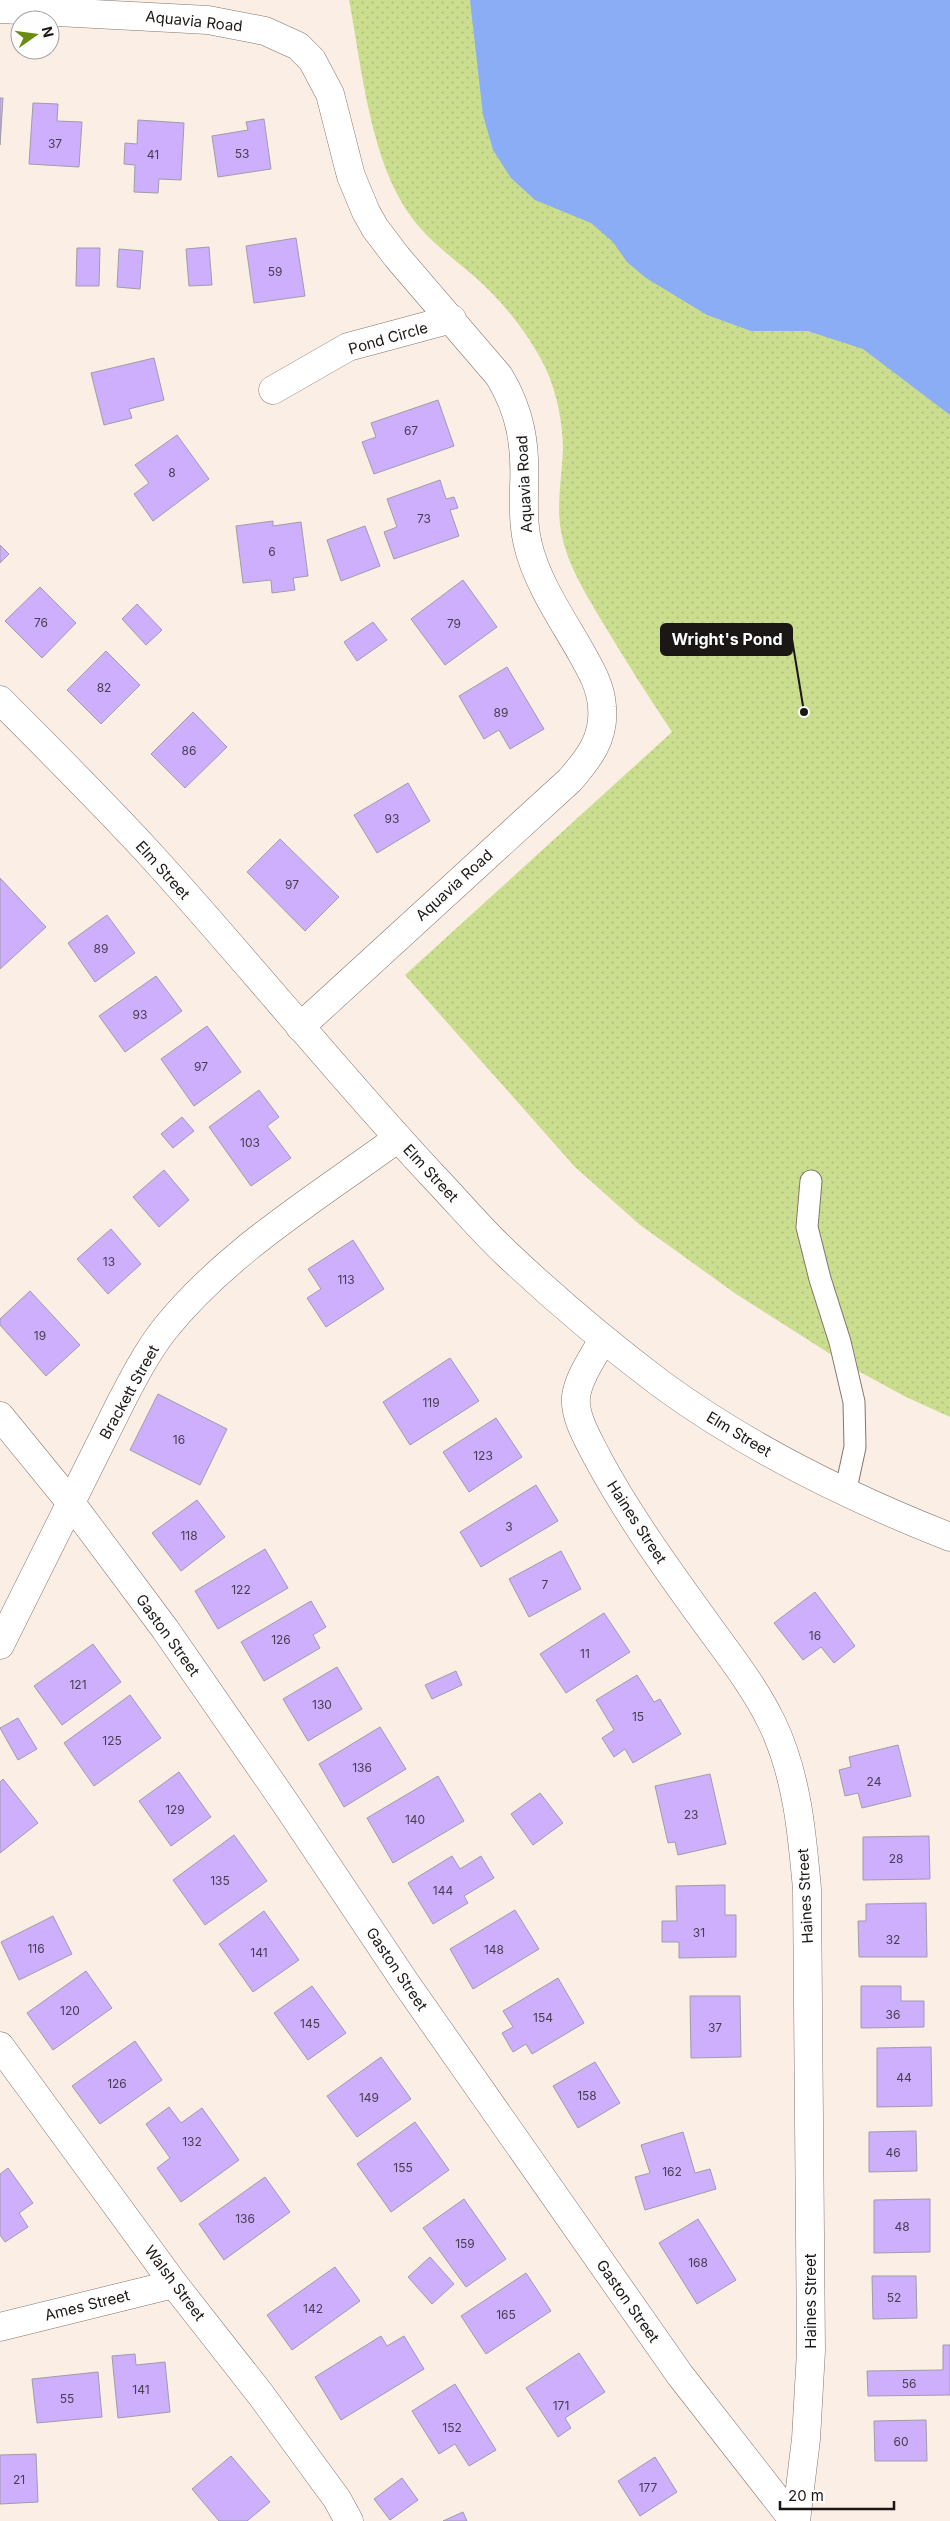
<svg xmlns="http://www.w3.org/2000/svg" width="950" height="2521" font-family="Inter,sans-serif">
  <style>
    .park { fill: url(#park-dots) }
    .water { fill: #8aadf6 }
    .building { fill: #cdaffd; stroke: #a09ca8 }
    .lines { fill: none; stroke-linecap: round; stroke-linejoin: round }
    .lane-casing { stroke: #81766e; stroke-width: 23 }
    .street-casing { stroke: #81766e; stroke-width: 29 }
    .secondary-casing { stroke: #81766e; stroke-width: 29 }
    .lane { stroke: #fff; stroke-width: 21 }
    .street { stroke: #fff; stroke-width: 28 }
    .secondary { stroke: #fff; stroke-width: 28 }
    .labels { text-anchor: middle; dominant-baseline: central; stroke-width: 5; stroke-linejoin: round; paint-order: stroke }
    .number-label { font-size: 12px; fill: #483d4e }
    .street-label { font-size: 15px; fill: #1b1714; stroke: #fefefe }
    .leader { fill: none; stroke: #1b1714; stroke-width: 2 }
    .callout-dot { fill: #1b1714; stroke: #fefefe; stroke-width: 2 }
    .callout { fill: #1b1714; stroke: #1b1714; stroke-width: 2 }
    .callout-label { font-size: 16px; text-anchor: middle; font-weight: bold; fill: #fff }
  </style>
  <defs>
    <pattern id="park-dots" width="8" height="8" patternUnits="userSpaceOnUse" patternTransform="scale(1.25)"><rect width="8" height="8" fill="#cbde8f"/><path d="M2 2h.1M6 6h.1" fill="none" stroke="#aebe7a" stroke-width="1.8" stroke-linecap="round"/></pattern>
  </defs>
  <rect width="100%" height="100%" fill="#faeee5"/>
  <!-- park -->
  <path class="park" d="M349,0H950V1417L904,1396L849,1366L736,1294L640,1225L575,1167L405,975L672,732C648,696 625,660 603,623C585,592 565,562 560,525C557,500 562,475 563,450C563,424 557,393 546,369C529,334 504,303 475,277C453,258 430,242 412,218C370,162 362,68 349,0Z"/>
  <!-- water -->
  <path class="water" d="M470,0H950V415L863,349L808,331H751L707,315L646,278L627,262L613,242L591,223L535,200L511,178L493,150L483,115Z"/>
  <!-- building -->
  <path class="building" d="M0,98H3L0,145Z
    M33,103L58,104L57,121L82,122L79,167L29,164Z
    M264,119L271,169L218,177L212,136L248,130L246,122Z
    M138,120L184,123L181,180L159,179L158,193L134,192L135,165L124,164L125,143L137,144Z
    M296,238L305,296L254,303L246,246Z
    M209,247L212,285L189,286L186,249Z
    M77,248H100L99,286H76Z
    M119,249L143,251L140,289L117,287Z
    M154,358L164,400L129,409L132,418L104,425L91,373Z
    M438,400L454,446L374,474L362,442L376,437L371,423Z
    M177,435L209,479L153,521L134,494L149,483L135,465Z
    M440,480L446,499L454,497L458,508L450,510L459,536L394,559L384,532L397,527L387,499Z
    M273,521V526L301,522L308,576L293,578L295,590L272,593L271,580L243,583L236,526Z
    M365,526L380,566L341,581L327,540Z
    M0,545L9,554L0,563Z
    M463,580L497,627L445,665L411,619Z
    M40,587L76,623L42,658L5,621Z
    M137,604L162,630L146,645L122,619Z
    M373,622L387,640L357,661L344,642Z
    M106,651L140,685L101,724L67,690Z
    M507,667L544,729L510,749L499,730L484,739L459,696Z
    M193,712L227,747L185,788L151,754Z
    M408,783L430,821L377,853L354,815Z
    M280,839L339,897L305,931L247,872Z
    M0,878L46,927L0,969Z
    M107,915L135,953L95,982L68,943Z
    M156,976L182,1011L125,1052L99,1016Z
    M207,1026L241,1072L194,1106L161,1059Z
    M259,1090L279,1117L267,1126L291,1158L251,1186L209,1127Z
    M182,1117L194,1131L173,1148L161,1134Z
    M164,1170L189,1200L159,1227L133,1197Z
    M111,1229L141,1264L108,1294L77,1259Z
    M353,1240L384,1289L326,1327L307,1298L321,1289L308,1269Z
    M30,1291L80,1345L46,1376L0,1325V1319Z
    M450,1358L479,1401L410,1445L383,1402Z
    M158,1394L227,1429L200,1485L130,1450Z
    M496,1418L522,1457L469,1492L443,1452Z
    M536,1485L558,1521L481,1567L460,1532Z
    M197,1500L225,1537L181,1571L152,1533Z
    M265,1549L288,1588L218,1629L195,1591Z
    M561,1551L581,1589L529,1617L509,1579Z
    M815,1592L855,1646L834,1663L821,1647L803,1660L774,1623Z
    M311,1601L326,1627L313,1635L320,1648L264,1681L241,1642Z
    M604,1613L630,1652L566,1693L540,1654Z
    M93,1644L121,1682L62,1725L34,1686Z
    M337,1667L362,1709L308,1741L283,1699Z
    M456,1671L462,1685L432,1699L425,1685Z
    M637,1675L654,1702L660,1699L681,1734L633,1763L625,1749L614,1757L602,1738L614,1730L596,1700Z
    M130,1695L161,1738L94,1786L64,1743Z
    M18,1718L37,1749L18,1760L0,1728Z
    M380,1727L406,1769L344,1807L319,1764Z
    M898,1745L911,1796L862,1808L858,1793L845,1796L839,1770L851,1767L849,1757Z
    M179,1772L211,1817L171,1846L139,1801Z
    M710,1774L726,1844L678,1855L675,1842L668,1843L655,1786Z
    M438,1776L464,1821L393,1863L367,1818Z
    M3,1779L38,1823L0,1853V1782Z
    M540,1793L563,1823L533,1845L511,1814Z
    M234,1835L267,1881L205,1925L173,1880Z
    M929,1836L930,1879L863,1880V1837Z
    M452,1856L460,1869L481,1856L494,1878L464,1896L468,1903L433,1924L408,1883Z
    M725,1885V1915H736V1957L679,1958V1942H662V1921H677L676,1886Z
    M926,1903L927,1957H859L858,1921H866V1904Z
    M515,1910L539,1949L473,1989L450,1949Z
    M264,1911L299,1960L253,1992L219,1944Z
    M53,1916L72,1954L19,1980L1,1942Z
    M86,1971L112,2008L53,2050L27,2013Z
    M558,1978L584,2023L532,2054L526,2044L513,2052L502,2033L513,2027L503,2011Z
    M312,1986L346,2033L308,2060L274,2013Z
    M861,1986H901V2001H924V2027L861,2028Z
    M690,1996H740L741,2057L691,2058Z
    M135,2041L162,2080L100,2124L72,2086Z
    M931,2047L932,2106L877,2107V2048Z
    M381,2057L411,2099L357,2137L327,2096Z
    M595,2062L620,2103L578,2128L553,2086Z
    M169,2107L181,2123L202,2108L239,2160L181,2202L157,2168L170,2158L146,2124Z
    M415,2122L449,2170L391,2212L357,2164Z
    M916,2131L917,2171L869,2172V2132Z
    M683,2132L695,2173L710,2169L716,2189L645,2210L635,2177L650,2173L641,2145Z
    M8,2168L33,2203L19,2213L28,2227L5,2242L0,2235V2174Z
    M265,2177L290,2212L224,2260L199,2224Z
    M464,2199L506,2259L466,2287L423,2228Z
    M930,2199V2252L874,2253V2200Z
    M698,2219L736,2280L697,2304L659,2243Z
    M430,2257L454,2284L432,2304L408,2277Z
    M335,2267L360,2301L292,2350L267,2315Z
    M526,2273L551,2311L486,2354L461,2316Z
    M872,2276H916L917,2318L873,2319Z
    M381,2336L387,2346L404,2336L424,2369L341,2420L315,2377Z
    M943,2345H950V2395L868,2396L867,2371L943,2370Z
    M579,2353L605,2392L565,2418L571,2428L558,2437L526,2388Z
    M135,2354L136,2365L165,2362L170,2412L118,2418L112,2356Z
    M98,2372L102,2417L37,2423L32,2379Z
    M455,2384L496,2450L469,2466L455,2444L439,2454L412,2411Z
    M926,2420L927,2461H875L874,2421Z
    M36,2454L38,2502L0,2504V2455Z
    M231,2456L270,2502L247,2521H219L192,2489Z
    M655,2457L677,2492L640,2516L618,2481Z
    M402,2478L418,2500L390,2520L374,2499Z
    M463,2512L467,2521H443Z"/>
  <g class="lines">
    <!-- lane casing -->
    <g class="lane-casing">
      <path id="lane" d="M811,1181L807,1227L820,1279L840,1342L854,1402L855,1447L845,1493"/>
    </g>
    <!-- street casing -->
    <g class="street-casing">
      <path id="street" d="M0,9L208,20L265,31L298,46L312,60L330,94L351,176L366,212L375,228L397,257L499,376C521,412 526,446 524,488C524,508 523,526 528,545C537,583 563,620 582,654C591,670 601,687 602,707C605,738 589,758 570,780L300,1027
        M273,390L348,347L452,319
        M603,1339C594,1356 578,1378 576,1397C574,1417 589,1441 597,1457C627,1513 664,1565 701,1616C726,1651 753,1684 772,1723C797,1775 802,1833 807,1889L811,2351L806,2439L796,2521
        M0,1416L71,1503L165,1629L284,1801L405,1982L680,2375L794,2521
        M0,1645L121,1402C134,1377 147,1352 164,1330C227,1251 318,1197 398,1138
        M0,2046L174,2284L261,2395L337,2499L349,2521
        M0,2327L174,2284"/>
    </g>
    <!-- secondary casing -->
    <g class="secondary-casing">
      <path id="secondary" d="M0,700C50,750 100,800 148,852C245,958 335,1071 433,1176C458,1202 482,1231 508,1255C557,1301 608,1344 661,1384C750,1449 848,1497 950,1537"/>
    </g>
    <!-- lane -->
    <use href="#lane" class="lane"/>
    <!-- street -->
    <use href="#street" class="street"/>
    <!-- secondary -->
    <use href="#secondary" class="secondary"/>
  </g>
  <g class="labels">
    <!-- number labels -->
    <g class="number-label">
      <text x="55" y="143">37</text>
      <text x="242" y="153">53</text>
      <text x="153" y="154">41</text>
      <text x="275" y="271">59</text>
      <text x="411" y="430">67</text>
      <text x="172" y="472">8</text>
      <text x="424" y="518">73</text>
      <text x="272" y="551">6</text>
      <text x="41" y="622">76</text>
      <text x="454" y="623">79</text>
      <text x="104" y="687">82</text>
      <text x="501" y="712">89</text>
      <text x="189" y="750">86</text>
      <text x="392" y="818">93</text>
      <text x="292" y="884">97</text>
      <text x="101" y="948">89</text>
      <text x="140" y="1014">93</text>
      <text x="201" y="1066">97</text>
      <text x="250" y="1142">103</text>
      <text x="109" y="1261">13</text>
      <text x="346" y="1279">113</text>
      <text x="40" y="1335">19</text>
      <text x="431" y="1402">119</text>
      <text x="179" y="1439">16</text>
      <text x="483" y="1455">123</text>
      <text x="509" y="1526">3</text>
      <text x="189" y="1535">118</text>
      <text x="545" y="1584">7</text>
      <text x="241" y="1589">122</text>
      <text x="815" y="1635">16</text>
      <text x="281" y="1639">126</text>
      <text x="585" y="1653">11</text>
      <text x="78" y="1684">121</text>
      <text x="322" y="1704">130</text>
      <text x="638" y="1716">15</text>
      <text x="112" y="1740">125</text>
      <text x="362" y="1767">136</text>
      <text x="874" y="1781">24</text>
      <text x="175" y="1809">129</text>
      <text x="691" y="1814">23</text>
      <text x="415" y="1819">140</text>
      <text x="896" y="1858">28</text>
      <text x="220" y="1880">135</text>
      <text x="443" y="1890">144</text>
      <text x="699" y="1932">31</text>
      <text x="893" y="1939">32</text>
      <text x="36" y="1948">116</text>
      <text x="494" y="1949">148</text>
      <text x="259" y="1952">141</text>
      <text x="70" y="2010">120</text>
      <text x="893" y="2014">36</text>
      <text x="543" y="2017">154</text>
      <text x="310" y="2023">145</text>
      <text x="715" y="2027">37</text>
      <text x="904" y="2077">44</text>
      <text x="117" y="2083">126</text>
      <text x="587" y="2095">158</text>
      <text x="369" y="2097">149</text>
      <text x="192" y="2141">132</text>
      <text x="893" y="2152">46</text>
      <text x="403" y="2167">155</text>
      <text x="672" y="2171">162</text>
      <text x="245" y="2218">136</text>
      <text x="902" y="2226">48</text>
      <text x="465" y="2243">159</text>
      <text x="698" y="2262">168</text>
      <text x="894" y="2297">52</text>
      <text x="313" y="2308">142</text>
      <text x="506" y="2314">165</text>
      <text x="909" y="2383">56</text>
      <text x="141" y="2389">141</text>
      <text x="67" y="2398">55</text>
      <text x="561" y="2405">171</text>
      <text x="452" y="2427">152</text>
      <text x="901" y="2441">60</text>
      <text x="19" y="2479">21</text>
      <text x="648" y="2487">177</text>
    </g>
    <!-- street labels -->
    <g class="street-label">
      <text transform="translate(194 21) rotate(6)">Aquavia Road</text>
      <text transform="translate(388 338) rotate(-16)">Pond Circle</text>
      <text transform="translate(524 484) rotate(-93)">Aquavia Road</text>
      <text transform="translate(163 870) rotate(48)">Elm Street</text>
      <text transform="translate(454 885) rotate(-42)">Aquavia Road</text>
      <text transform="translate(431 1173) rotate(47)">Elm Street</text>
      <text transform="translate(129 1392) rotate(-61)">Brackett Street</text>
      <text transform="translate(739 1434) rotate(31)">Elm Street</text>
      <text transform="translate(637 1522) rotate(57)">Haines Street</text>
      <text transform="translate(168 1635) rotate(54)">Gaston Street</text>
      <text transform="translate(805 1896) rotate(-93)">Haines Street</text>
      <text transform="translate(397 1969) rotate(56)">Gaston Street</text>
      <text transform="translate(175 2283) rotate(53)">Walsh Street</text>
      <text transform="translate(628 2301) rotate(55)">Gaston Street</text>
      <text transform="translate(810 2301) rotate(-90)">Haines Street</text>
      <text transform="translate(87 2305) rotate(-14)">Ames Street</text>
    </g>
  </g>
  <!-- callouts -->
  <path class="leader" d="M804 712L792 639"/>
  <circle class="callout-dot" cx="804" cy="712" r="5"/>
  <rect class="callout" x="661" y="624" width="131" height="31" rx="5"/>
  <g class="callout-label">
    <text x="727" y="645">Wright's Pond</text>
  </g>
  <!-- north arrow -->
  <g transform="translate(35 35) rotate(76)"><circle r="24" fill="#fefefe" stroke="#a3a2a0"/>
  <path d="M0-4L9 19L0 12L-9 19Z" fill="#698c12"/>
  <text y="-8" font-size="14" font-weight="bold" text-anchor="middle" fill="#1b1714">N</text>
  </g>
  <!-- scale -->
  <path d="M780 2501v8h114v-8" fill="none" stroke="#1b1714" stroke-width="2.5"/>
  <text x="788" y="2501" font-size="15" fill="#1b1714" stroke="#fefefe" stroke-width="4" paint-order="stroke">20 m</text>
</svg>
